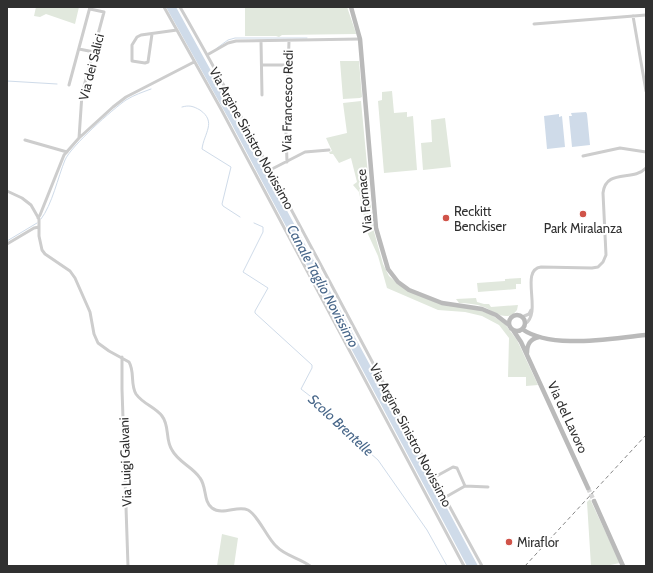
<svg xmlns="http://www.w3.org/2000/svg" width="653" height="573" font-family="Cabin,sans-serif">
  <style>
    .green { fill: #e1e8dd }
    .water { fill: #cfdbe9 }
    .lines { fill: none; stroke-linecap: round; stroke-linejoin: round }
    .stream { stroke: #cfdbe9; stroke-width: 1 }
    .secondary-tunnel { stroke: #d6d6d6; stroke-width: 4.5; stroke-dasharray: 4.5 2; stroke-linecap: butt }
    .street { stroke: #cdcdcd; stroke-width: 3 }
    .secondary { stroke: #bababa; stroke-width: 4.5 }
    .rail { stroke: #858585; stroke-width: 1; stroke-dasharray: 4 3; stroke-linecap: butt }
    .poi-dot { fill: #d05349; stroke: #fff; stroke-width: 1.5 }
    .labels { text-anchor: middle; dominant-baseline: central; stroke-width: 4; stroke-linejoin: round; paint-order: stroke }
    .street-label { font-size: 13px; fill: #303030; stroke: #fff }
    .poi-label { font-size: 13px; fill: #303030; stroke: #fff; text-anchor: start }
    .water-label { font-size: 14px; font-style: italic; fill: #476689; stroke: #fff }
  </style>
  <rect width="100%" height="100%" fill="#fff"/>
  <!-- green -->
  <path class="green" d="M36,7H79L75,24L46,14L40,17L34,16Z
    M245,7H347L356,33V34L282,35L279,37L276,36H245Z
    M340,61H359L362,97L360,98L343,99Z
    M392,91L394,113L407,112V117L413,116L417,170L384,173L378,101L382,100V92Z
    M361,101L373,228L383,264L389,276L398,284L432,301L476,309L490,314L505,324L517,340L538,385L526,386V377H508L509,338L499,325L482,316L465,312L438,310L387,288L378,256L367,232L359,192L353,185L357,182L351,158L339,163L333,154H330L329,152L332,151L326,138L347,133L343,103Z
    M445,118L451,167L423,170L421,143L432,142L431,120Z
    M521,278V284H516V289L478,292L477,283L505,281V279Z
    M476,298L477,302L484,304H489L491,307L518,305L517,310C507,323 495,312 484,307C476,304 467,303 459,303L456,299Z
    M590,499L620,563L605,566H591L587,502Z
    M222,534L238,538L234,566H217Z"/>
  <!-- water -->
  <path class="water" d="M166,7H176L249,140L478,566H467L231,123Z
    M586,112L587,114L590,145L572,147L569,116H572L571,113Z
    M559,114V117L562,116L565,147L547,149L544,116Z"/>
  <g class="lines">
    <!-- stream -->
    <path class="stream" d="M217,48L228,40L235,38H307
      M7,81L57,84
      M182,107C189,105 193,106 200,110C217,122 204,133 202,149L231,167L222,204L223,206L240,217
      M41,219C52,205 58,177 65,160C71,146 113,109 126,100C134,95 143,92 151,89
      M254,223L263,227V232L243,272L268,288L255,311V313L312,365V368L301,389L323,406L327,415L378,460L427,530L447,566
      M7,241L37,223"/>
    <!-- secondary-tunnel -->
    <path class="secondary-tunnel" d="M588,488L594,501"/>
    <!-- street -->
    <path class="street" d="M164,7L221,109L464,566
      M180,7C285,191 380,381 482,566
      M633,16L646,91
      M534,24L646,15
      M152,34L148,62L145,63L132,61V45L137,37L141,35L177,30
      M261,41L262,95
      M79,49L94,52
      M207,55L228,43L236,41L360,39
      M262,65H288
      M69,85L90,7
      M79,138L82,94L104,12L90,9
      M25,140L67,152
      M583,156L620,148L646,152
      M287,162L286,133L289,41
      M270,170L305,152L329,150
      M7,191L22,198L31,205L39,219V236L42,250L45,254L70,271L75,278L90,312L94,334L98,343L109,351L129,362C135,372 130,384 136,394C143,404 155,407 162,416C170,426 165,440 172,450C178,462 193,467 200,478C207,487 203,501 212,508C223,516 237,505 248,510C258,515 267,538 276,546C285,556 300,558 310,566
      M38,218L40,215L64,155L79,138L113,107L126,97L194,62
      M7,244L34,228L39,227
      M522,317L529,314L531,310
      M525,324C543,313 519,270 541,267L592,268L598,267L603,262L606,255L603,193C606,168 633,182 646,168
      M122,357V389L128,566
      M433,478L453,467L457,468L465,486L444,498
      M465,486L488,487"/>
    <!-- secondary -->
    <path class="secondary" d="M351,7L360,39L376,228L388,269L398,282L409,290L442,303L482,309L496,315L509,325
      M509 323a8 8 0 1 1 16 0a8 8 0 1 1-16 0Z
      M522,329C552,350 611,338 646,335
      M513,330L521,342L588,488
      M527,353C527,344 530,339 539,337
      M594,501L623,566"/>
    <!-- rail -->
    <path class="rail" d="M525,566L646,435"/>
  </g>
  <!-- markers -->
  <g class="poi-dot">
    <circle cx="583" cy="214" r="4"/>
    <circle cx="446" cy="218" r="4"/>
    <circle cx="509" cy="542" r="4"/>
  </g>
  <g class="labels">
    <!-- street labels -->
    <g class="street-label">
      <text transform="translate(91 67) rotate(-76)">Via dei Salici</text>
      <text transform="translate(287 101) rotate(-89)">Via Francesco Redi</text>
      <text transform="translate(252 138) rotate(61)">Via Argine Sinistro Novissimo</text>
      <text transform="translate(364 201) rotate(-96)">Via Fornace</text>
      <text transform="translate(568 417) rotate(65)">Via del Lavoro</text>
      <text transform="translate(411 435) rotate(62)">Via Argine Sinistro Novissimo</text>
      <text transform="translate(125 462) rotate(-92)">Via Luigi Galvani</text>
    </g>
    <!-- poi labels -->
    <g class="poi-label">
      <text x="454" y="211">Reckitt<tspan x="454" dy="15">Benckiser</tspan></text>
      <text x="583" y="228" text-anchor="middle">Park Miralanza</text>
      <text x="517" y="542">Miraflor</text>
    </g>
    <!-- water labels -->
    <g class="water-label">
      <text transform="translate(323 286) rotate(62)">Canale Taglio Novissimo</text>
      <text transform="translate(341 425) rotate(43)">Scolo Brentelle</text>
    </g>
  </g>
  <!-- border -->
  <rect width="653" height="573" fill="none" stroke="#303030" stroke-width="16"/>
</svg>
